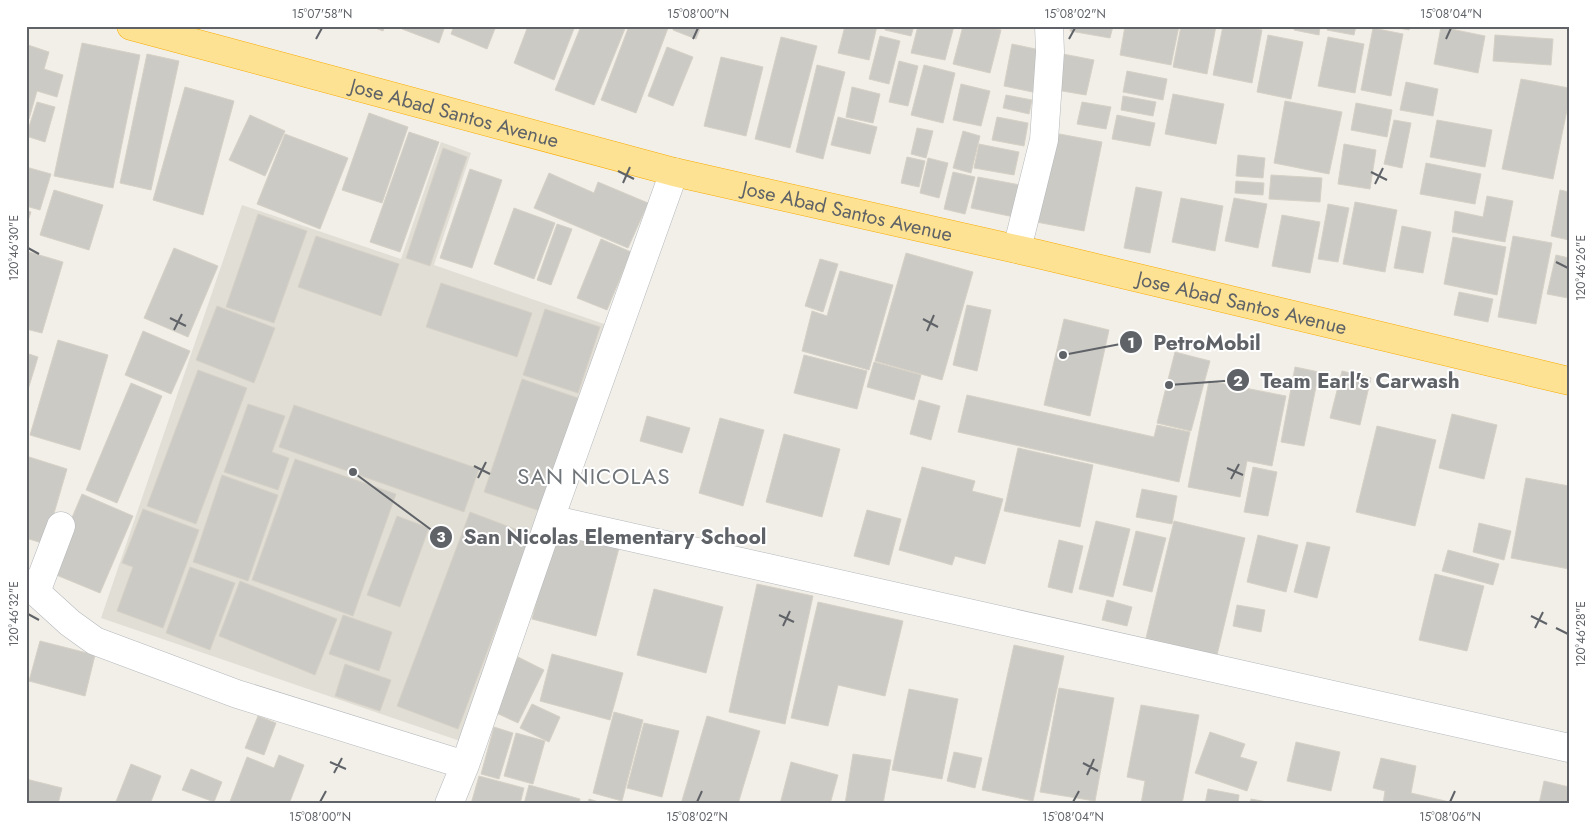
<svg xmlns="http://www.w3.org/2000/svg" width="1595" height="830" font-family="Jost,sans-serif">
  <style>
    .education { fill: #e1ded6 }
    .building { fill: #cccac5; stroke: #d6d1c6 }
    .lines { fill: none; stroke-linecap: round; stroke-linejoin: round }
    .street-casing { stroke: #b5b8bc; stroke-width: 29 }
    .highway-casing { stroke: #f9ab00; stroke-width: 29 }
    .street { stroke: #fff; stroke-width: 28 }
    .highway { stroke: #fde293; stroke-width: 28 }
    .ticks { fill: none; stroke: #5f6368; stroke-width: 2 }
    .labels { text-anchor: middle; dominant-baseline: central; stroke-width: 4; stroke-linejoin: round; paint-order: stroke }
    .street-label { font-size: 20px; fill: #5f6368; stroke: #fff }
    .quarter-label { font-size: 22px; letter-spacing: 1px; fill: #70757a; stroke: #fff }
    .leader { fill: none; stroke: #5f6368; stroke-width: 2 }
    .callout-dot { fill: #5f6368; stroke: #fff; stroke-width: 2 }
    .mark-label { font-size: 15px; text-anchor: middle; font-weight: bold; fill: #fff }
    .callout-label { font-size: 21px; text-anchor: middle; font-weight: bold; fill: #5f6368; stroke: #fff; stroke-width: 4; stroke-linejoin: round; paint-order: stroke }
    .neatline { fill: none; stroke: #5f6368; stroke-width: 2 }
    .ticks-label { font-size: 12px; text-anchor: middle; fill: #5f6368 }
  </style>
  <rect width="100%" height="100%" fill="#f1efe8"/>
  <!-- education -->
  <path class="education" d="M441,142L471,153L434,265L607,325L463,742L101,618L242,205L401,259Z"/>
  <!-- building -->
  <path class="building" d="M370,26H385L383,31Z
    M403,26H445L439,43L402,29Z
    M454,26H496L487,49L451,34Z
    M528,26H575L554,80L514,63Z
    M581,26H626L594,105L555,90Z
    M629,26H663L668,28L636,113L601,100Z
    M674,26H701L696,39L673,30Z
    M845,26H877L869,60L838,53Z
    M885,26H914L911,36L885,30Z
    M918,26H954L945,60L911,53Z
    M963,26H983L1001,30L990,73L953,64Z
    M1071,26H1113L1110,38L1070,31Z
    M1125,26H1179L1171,65L1120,55Z
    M1181,26H1216L1207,74L1173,67Z
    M1223,26H1242L1262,30L1252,83L1213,75Z
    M1295,26H1320L1319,35L1294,30Z
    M1328,26H1356L1354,35L1327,30Z
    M1389,26H1410L1409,30Z
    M1441,27L1485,36L1478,73L1434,64Z
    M1373,28L1403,34L1391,96L1361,90Z
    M1268,35L1303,42L1291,99L1257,92Z
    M1495,35L1553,39L1551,65L1493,61Z
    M880,36L900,41L889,84L869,79Z
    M781,37L817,46L790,148L755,139Z
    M1328,37L1364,44L1355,93L1318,86Z
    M82,43L140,55L113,188L54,176Z
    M1012,44L1045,51L1037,93L1004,86Z
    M28,45L49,52L44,69L63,75L57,97L37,91L29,119L26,118V53Z
    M667,47L693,57L673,106L648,96Z
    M147,54L179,61L151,190L120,183Z
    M1063,54L1094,60L1086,95L1056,90Z
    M721,57L763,67L746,136L704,126Z
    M899,61L918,66L908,106L889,102Z
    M817,65L845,72L823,159L796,152Z
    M924,65L955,73L943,123L911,115Z
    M1127,71L1167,79L1163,100L1123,92Z
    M1521,79L1569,88V100L1553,179L1502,169Z
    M1406,82L1438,89L1433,116L1400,110Z
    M961,84L990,91L981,126L953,120Z
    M185,87L234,101L203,215L153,200Z
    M852,87L880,94L873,123L846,117Z
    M1173,94L1224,104L1216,144L1165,134Z
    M1006,95L1032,100L1029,114L1003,108Z
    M1123,96L1156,102L1153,116L1121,110Z
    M1285,101L1342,112L1329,174L1274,163Z
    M37,102L55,107L45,142L26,136Z
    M1082,102L1111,107L1106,129L1077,124Z
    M1356,103L1392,110L1387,137L1351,130Z
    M369,113L408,127L382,203L342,190Z
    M250,115L285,131L265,176L229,160Z
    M1117,115L1155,123L1150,146L1112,139Z
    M838,117L877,127L870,154L831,145Z
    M997,117L1028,123L1024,146L992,140Z
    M1394,120L1411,123L1402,168L1384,164Z
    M1437,120L1492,130L1485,167L1430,157Z
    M917,128L933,131L926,158L911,154Z
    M963,131L980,136L971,173L953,168Z
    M409,132L439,142L400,252L370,242Z
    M1049,132L1102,142L1084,231L1031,221Z
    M285,134L348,158L320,229L257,204Z
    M979,144L1019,152L1014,175L974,168Z
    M1344,144L1376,150L1370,189L1338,184Z
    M443,148L467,157L430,266L406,258Z
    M1238,155L1265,158L1263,178L1236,176Z
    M907,157L925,161L919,187L901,183Z
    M928,158L948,163L939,198L920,193Z
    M1426,163L1481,174L1475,204L1420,194Z
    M26,167L51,174L40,210L26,206Z
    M470,169L502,180L472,268L440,258Z
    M953,172L975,177L965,214L944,209Z
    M549,173L594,193L598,182L648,203L628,248L534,208Z
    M1271,175L1322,178L1320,202L1269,199Z
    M978,177L1020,185L1014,217L971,208Z
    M1236,181L1264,183L1263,195L1235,193Z
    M1136,187L1162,192L1150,253L1124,248Z
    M54,190L103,205L89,250L40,235Z
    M1560,190L1569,192V240L1551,236Z
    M1487,196L1513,201L1505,242L1452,232L1455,211L1483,217Z
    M1181,198L1223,206L1215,251L1172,242Z
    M1234,198L1267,204L1258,248L1225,241Z
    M1355,202L1397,210L1385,272L1343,264Z
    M1328,204L1349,208L1338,262L1318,259Z
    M514,208L555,223L534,279L494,264Z
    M26,210L31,212L26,226Z
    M258,214L307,231L274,323L226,307Z
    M1282,215L1320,222L1310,273L1272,266Z
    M557,224L572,229L551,285L537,280Z
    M1402,226L1431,232L1423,273L1394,268Z
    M316,236L399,264L381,316L298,287Z
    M1513,236L1552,243L1536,324L1498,317Z
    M1453,237L1506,247L1497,295L1444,284Z
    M601,239L631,252L607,310L577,298Z
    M174,248L218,266L188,337L144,318Z
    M26,251L63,262L42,333L26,329Z
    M906,253L973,272L942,380L875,361Z
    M1556,255L1569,258L1568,298L1547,294Z
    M820,259L838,264L823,312L805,306Z
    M840,271L893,285L869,370L802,351L812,311L827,316Z
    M441,283L532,313L517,357L426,327Z
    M1459,292L1493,299L1488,322L1454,315Z
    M967,305L991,310L977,371L953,365Z
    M217,306L275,328L254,383L196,360Z
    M545,309L600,327L578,393L523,375Z
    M1064,319L1109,330L1090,416L1044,405Z
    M143,331L190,351L171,394L125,375Z
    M58,340L108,355L80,450L30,435Z
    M1175,352L1210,361L1191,431L1157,423Z
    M26,353L38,357L26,396Z
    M804,355L867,371L857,409L794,393Z
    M874,362L921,375L914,400L867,387Z
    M1295,367L1319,372L1304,446L1281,442Z
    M198,370L247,388L196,524L147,506Z
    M1342,371L1371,378L1360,425L1330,418Z
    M522,379L578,398L540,511L484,492Z
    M1209,381L1286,396L1272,466L1247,461L1240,497L1188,487Z
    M131,383L162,396L117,503L86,490Z
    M967,395L1154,437L1157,425L1190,432L1179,482L958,432Z
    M919,400L940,406L931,440L910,434Z
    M248,404L285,416L272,452L289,458L278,490L224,472Z
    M294,405L479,469L464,512L279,447Z
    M1452,414L1497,425L1484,479L1439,468Z
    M647,416L690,428L682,453L640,441Z
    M720,418L764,430L743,506L699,493Z
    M1377,426L1436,440L1415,526L1356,512Z
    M784,434L840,449L822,517L766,502Z
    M1018,448L1093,465L1080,527L1004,511Z
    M26,456L67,469L45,544L26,538Z
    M295,459L396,494L353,616L252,580Z
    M922,467L975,481L972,491L1003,499L985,564L955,556L952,565L899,550Z
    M1253,467L1277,472L1268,516L1244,512Z
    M222,475L278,495L248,581L193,562Z
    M1526,478L1569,486V569L1511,558Z
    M1142,489L1177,496L1172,524L1136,517Z
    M82,494L133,516L100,593L49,572Z
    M143,509L199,530L163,628L117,611L133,567L122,563Z
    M867,510L901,519L889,565L854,556Z
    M470,512L531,535L458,729L397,706Z
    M397,516L429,528L400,607L367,595Z
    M1096,521L1130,529L1113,597L1079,589Z
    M1174,521L1245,538L1217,655L1146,638Z
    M1479,523L1511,531L1504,560L1473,552Z
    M556,527L620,544L596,636L532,619Z
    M1136,531L1166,538L1152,592L1123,585Z
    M1258,535L1298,545L1286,592L1247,582Z
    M1059,540L1083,546L1072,593L1048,587Z
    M1307,542L1330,547L1317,598L1294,592Z
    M1448,550L1499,564L1493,585L1442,571Z
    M190,567L235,583L210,650L166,633Z
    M1435,574L1484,586L1467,651L1419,640Z
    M240,581L337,619L315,675L219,636Z
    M757,584L813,596L785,724L729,712Z
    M654,589L723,607L706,673L637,655Z
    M1107,600L1132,607L1127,626L1102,620Z
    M818,602L903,621L885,696L838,685L828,726L791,718Z
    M1237,605L1265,610L1261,632L1233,626Z
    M343,615L392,632L379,671L329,654Z
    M40,641L95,655L85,696L29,681Z
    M1014,645L1064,656L1033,801L982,790Z
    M552,654L623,673L610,720L540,701Z
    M518,657L544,670L518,723L492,711Z
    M345,664L391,680L380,711L335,696Z
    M1059,688L1114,698L1095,801L1040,792Z
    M909,689L958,699L942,779L892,770Z
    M532,704L560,717L549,742L520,728Z
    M1141,705L1199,715L1182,804H1141L1145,781L1127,777Z
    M614,712L643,720L622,801L593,793Z
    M258,716L276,723L264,755L245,748Z
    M707,716L760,731L738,804H681Z
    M644,723L679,731L662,797L627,788Z
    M494,727L513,733L499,779L481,774Z
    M1210,732L1245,744L1240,757L1257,762L1247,791L1195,773Z
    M516,733L545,741L533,784L504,776Z
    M1296,742L1340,752L1331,791L1287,781Z
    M954,752L982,758L975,788L947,781Z
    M853,754L891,760L883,804H845Z
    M279,755L304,765L289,804H229L247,757L274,768Z
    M1381,758L1416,766L1411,793L1458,804H1383L1385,791L1373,788Z
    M791,762L838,775L830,804H780Z
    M131,764L161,776L150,804H115Z
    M191,769L222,782L214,802L182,790Z
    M479,776L524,788L520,804H471Z
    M26,779L62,788L58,804H26Z
    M1544,781L1569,787V804H1539Z
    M529,785L580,799L579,804H524Z
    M1208,789L1239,795L1238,804H1205Z
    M589,799L605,804H588Z
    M1251,799L1278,804H1250Z"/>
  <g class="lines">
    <!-- street casing -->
    <g class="street-casing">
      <path id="street" d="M1017,249L1044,140L1050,52L1049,26
        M550,519L1569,748
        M26,583L70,623L95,641L237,694L465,765
        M36,592L61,526
        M449,804L465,765L550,519L674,172"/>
    </g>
    <!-- highway casing -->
    <g class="highway-casing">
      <g id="highway">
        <path id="s1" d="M131,26L674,172L1038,254L1569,381"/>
      </g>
    </g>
    <!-- street -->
    <use href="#street" class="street"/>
    <!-- highway -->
    <use href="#highway" class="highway"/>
  </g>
  <!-- ticks -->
  <path class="ticks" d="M316,39L322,28M693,39L698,28M1069,39L1075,28M1446,39L1451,28M618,171L634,179M1371,172L1387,180M623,183L630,167M1375,184L1383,168M28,248L39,254M1556,262L1568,268M170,318L186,326M923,319L938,327M174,330L182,314M927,331L934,315M474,466L490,474M1227,468L1243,475M478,478L486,462M1231,479L1239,464M28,614L39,620M779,615L794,622M1531,616L1547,624M783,626L790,611M1535,628L1543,612M1556,628L1568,634M330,762L346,769M1083,763L1098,771M334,773L342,758M1087,775L1094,759M320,802L326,791M697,802L702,791M1073,802L1079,791M1450,802L1455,791"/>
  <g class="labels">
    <!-- street labels -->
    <g class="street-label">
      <text stroke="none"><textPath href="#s1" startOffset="335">Jose Abad Santos Avenue</textPath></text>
      <text stroke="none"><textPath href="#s1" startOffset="740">Jose Abad Santos Avenue</textPath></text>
      <text stroke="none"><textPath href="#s1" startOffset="1145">Jose Abad Santos Avenue</textPath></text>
    </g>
    <!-- quarter labels -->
    <g class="quarter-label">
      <text x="594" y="476">SAN NICOLAS</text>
    </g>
  </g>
  <!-- callouts -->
  <path class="leader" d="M1063 355L1131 342M1169 385L1238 380M353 472L441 537"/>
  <g class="callout-dot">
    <circle cx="1063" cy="355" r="5"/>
    <circle cx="1169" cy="385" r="5"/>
    <circle cx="353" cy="472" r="5"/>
    <circle cx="1131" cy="342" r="12"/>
    <circle cx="1238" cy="380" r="12"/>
    <circle cx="441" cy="537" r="12"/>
  </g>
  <g class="mark-label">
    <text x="1131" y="348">1</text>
    <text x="1238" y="386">2</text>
    <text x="441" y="542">3</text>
  </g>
  <g class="callout-label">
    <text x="1207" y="350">PetroMobil</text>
    <text x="1360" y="388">Team Earl's Carwash</text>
    <text x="615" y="544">San Nicolas Elementary School</text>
  </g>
  <!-- border -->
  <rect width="1595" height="830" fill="none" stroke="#ffffff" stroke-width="55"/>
  <rect x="28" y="28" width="1540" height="774" class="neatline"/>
  <g class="ticks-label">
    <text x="322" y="18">15°07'58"N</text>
    <text x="698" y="18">15°08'00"N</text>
    <text x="1075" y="18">15°08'02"N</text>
    <text x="1451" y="18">15°08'04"N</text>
    <text transform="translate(14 248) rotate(-90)" y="4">120°46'30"E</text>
    <text transform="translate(1581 268) rotate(-90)" y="4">120°46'26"E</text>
    <text transform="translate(14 614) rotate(-90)" y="4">120°46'32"E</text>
    <text transform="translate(1581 634) rotate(-90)" y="4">120°46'28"E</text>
    <text x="320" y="821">15°08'00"N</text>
    <text x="697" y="821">15°08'02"N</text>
    <text x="1073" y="821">15°08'04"N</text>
    <text x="1450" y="821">15°08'06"N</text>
  </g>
</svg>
